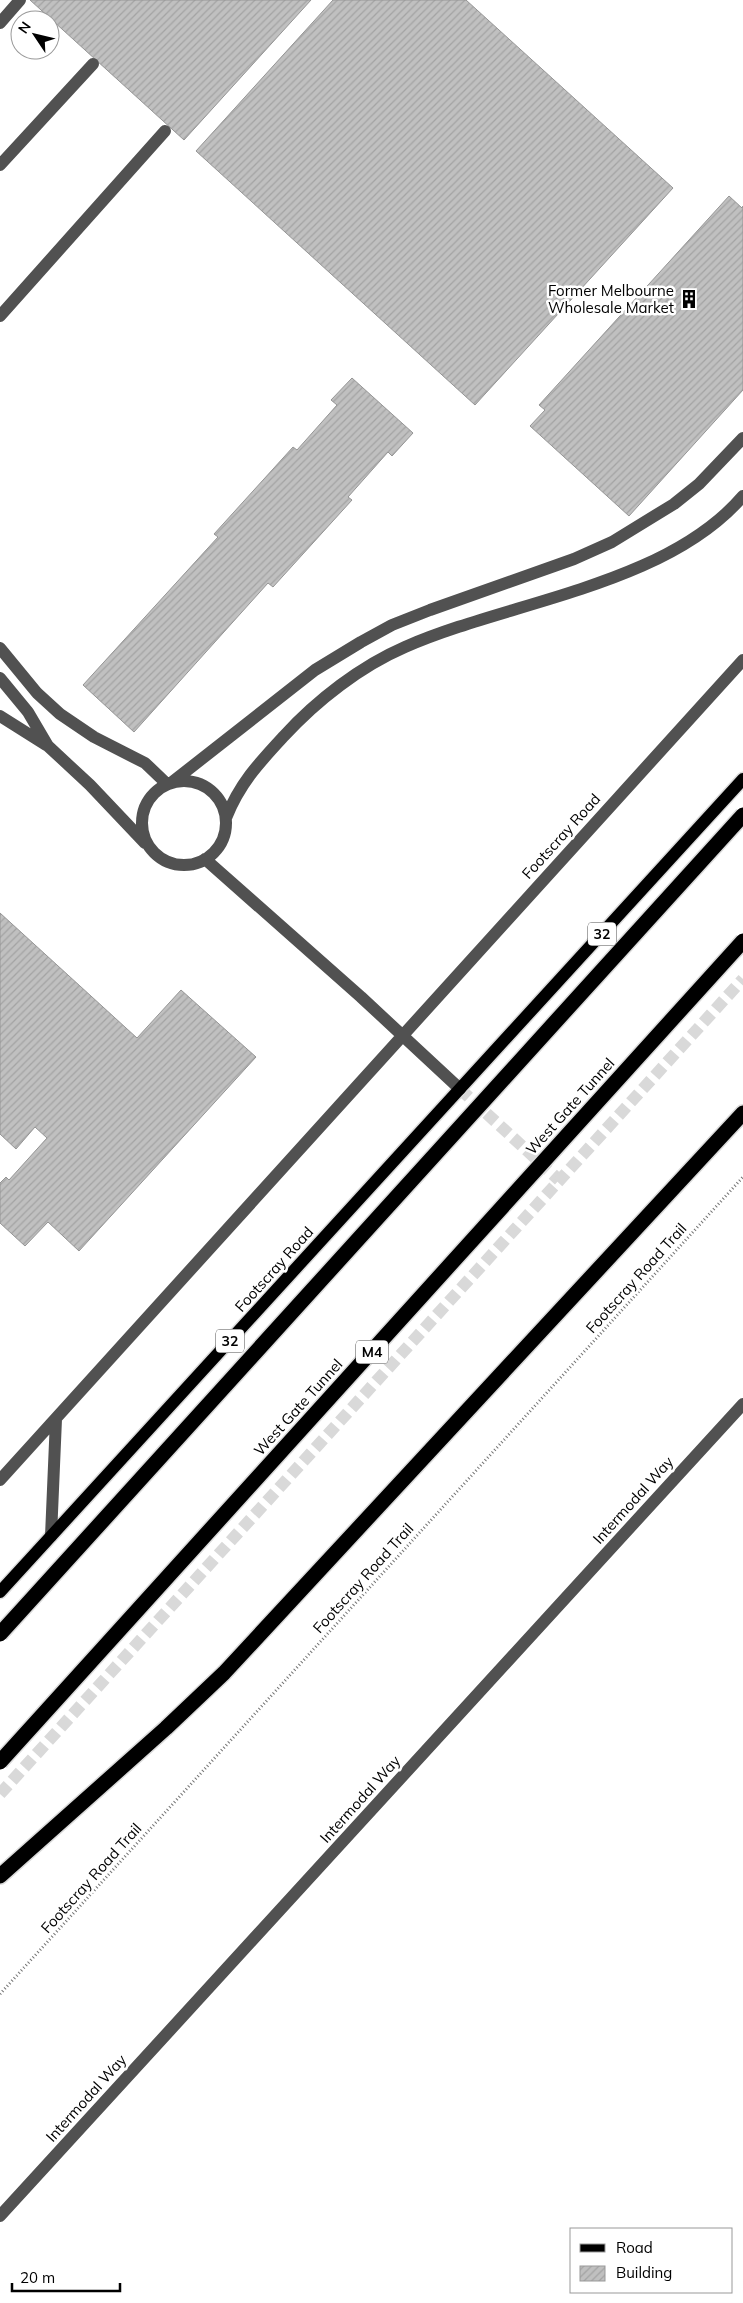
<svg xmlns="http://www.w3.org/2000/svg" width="743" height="2303" font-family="Mulish,sans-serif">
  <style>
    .building { fill: url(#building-hatch); stroke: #959595 }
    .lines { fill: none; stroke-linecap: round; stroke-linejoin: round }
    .minor-tunnel { stroke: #d9d9d9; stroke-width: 12; stroke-dasharray: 12 6; stroke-linecap: butt }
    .major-tunnel { stroke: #d9d9d9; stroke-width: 12; stroke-dasharray: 12 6; stroke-linecap: butt }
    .major-casing { stroke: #dbdbdb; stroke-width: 15 }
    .highway-casing { stroke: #dbdbdb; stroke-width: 18 }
    .path { stroke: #737373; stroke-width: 3; stroke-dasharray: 1 2.5; stroke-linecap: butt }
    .minor { stroke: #515151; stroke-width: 12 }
    .major { stroke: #000; stroke-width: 12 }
    .highway { stroke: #000; stroke-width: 15 }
    .highway-bridge-casing { stroke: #dbdbdb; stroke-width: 18; stroke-linecap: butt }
    .highway-bridge { stroke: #000; stroke-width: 15 }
    .labels { text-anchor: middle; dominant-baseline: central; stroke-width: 5; stroke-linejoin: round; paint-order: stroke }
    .shield { fill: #fff; stroke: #4c4c4c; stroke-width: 1 }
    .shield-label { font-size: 14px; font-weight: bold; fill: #000 }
    .poi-label { font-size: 15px; fill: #000; stroke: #fff; text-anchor: end }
    .street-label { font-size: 15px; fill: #000; stroke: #fff }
  </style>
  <defs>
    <pattern id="building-hatch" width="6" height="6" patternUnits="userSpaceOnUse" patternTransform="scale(1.25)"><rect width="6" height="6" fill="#c0c0c0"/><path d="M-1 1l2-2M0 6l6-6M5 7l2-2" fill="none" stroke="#a3a3a3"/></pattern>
  </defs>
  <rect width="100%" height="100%" fill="#fff"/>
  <!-- building -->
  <path class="building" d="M30,0H311L184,140Z
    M333,0H466L673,188L475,405L196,151Z
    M729,196L742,208L743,206V390L629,516L530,426L545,410L539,405Z
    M352,378L413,433L392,456L388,452L348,497L352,500L273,587L268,583L134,732L83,685L218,537L214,534L293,447L297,450L337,405L331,400Z
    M0,913L137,1038L181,990L256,1057L79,1251L48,1222L25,1246L0,1223V1183L6,1177L9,1180L47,1138L35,1127L16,1149L0,1134Z"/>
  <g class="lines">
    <!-- minor-tunnel -->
    <path class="minor-tunnel" d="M460,1089L559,1180"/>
    <!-- major-tunnel -->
    <path class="major-tunnel" d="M0,1794L743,979"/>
    <!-- major casing -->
    <g class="major-casing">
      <path id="major" d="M0,1592L743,779"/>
    </g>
    <!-- highway casing -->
    <g class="highway-casing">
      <path id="highway" d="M0,1876L166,1728L224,1673L743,1113"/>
    </g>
    <!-- path -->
    <path class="path" d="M0,1994L743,1177"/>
    <!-- minor -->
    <path class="minor" d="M0,23L20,0
      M0,165L93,64
      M0,316L165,131
      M0,648L37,693L60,714L94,737L145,763L167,784
      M0,678L28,712L48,746L90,785L145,843
      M0,716L46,745
      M142 823a42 42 0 1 1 84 0a42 42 0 1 1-84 0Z
      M171,783L315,670L361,642L392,625L430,610L574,559L612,542L674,504L699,484L743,438
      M226,818C240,783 259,763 284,736C317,700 361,666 405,647C509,601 666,586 743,496
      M205,859L361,997L460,1089
      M0,1480L743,660
      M51,1536L56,1419
      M0,2216L743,1404"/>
    <!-- major -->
    <use href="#major" class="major"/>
    <!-- highway -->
    <use href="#highway" class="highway"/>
    <!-- highway-bridge casing -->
    <g class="highway-bridge-casing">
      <path id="highway-bridge" d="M0,1634L743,815
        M0,1762L743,941"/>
    </g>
    <!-- highway-bridge -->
    <use href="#highway-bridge" class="highway-bridge"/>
  </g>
  <!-- icons -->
  <defs>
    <g id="building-bare" transform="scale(1.5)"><path d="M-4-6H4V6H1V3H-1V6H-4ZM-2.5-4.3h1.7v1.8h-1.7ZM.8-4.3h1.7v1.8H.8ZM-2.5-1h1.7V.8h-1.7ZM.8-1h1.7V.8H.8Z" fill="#000" stroke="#fff" stroke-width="2.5" paint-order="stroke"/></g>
  </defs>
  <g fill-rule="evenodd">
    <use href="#building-bare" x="689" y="299"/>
  </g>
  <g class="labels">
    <!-- shield labels -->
    <g class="shield">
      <rect x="588" y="922.5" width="28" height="23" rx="4"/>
      <rect x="216" y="1329.5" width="28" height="23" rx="4"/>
      <rect x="356" y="1340.5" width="32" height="23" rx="4"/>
    </g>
    <g class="shield-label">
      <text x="602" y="934">32</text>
      <text x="230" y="1341">32</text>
      <text x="372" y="1352">M4</text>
    </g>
    <!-- poi labels -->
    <g class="poi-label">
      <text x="674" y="290">Former Melbourne<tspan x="674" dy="17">Wholesale Market</tspan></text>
    </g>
    <!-- street labels -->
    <g class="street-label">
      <text transform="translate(561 836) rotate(-48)">Footscray Road</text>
      <text transform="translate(570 1106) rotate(-48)">West Gate Tunnel</text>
      <text transform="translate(274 1269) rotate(-48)">Footscray Road</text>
      <text transform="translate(636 1278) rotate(-48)">Footscray Road Trail</text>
      <text transform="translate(298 1407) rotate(-48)">West Gate Tunnel</text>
      <text transform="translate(633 1500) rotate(-48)">Intermodal Way</text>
      <text transform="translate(363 1578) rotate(-48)">Footscray Road Trail</text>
      <text transform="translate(360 1799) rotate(-48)">Intermodal Way</text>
      <text transform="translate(91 1878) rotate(-48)">Footscray Road Trail</text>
      <text transform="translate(86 2098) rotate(-48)">Intermodal Way</text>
    </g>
  </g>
  <!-- legend -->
  <rect x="570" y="2228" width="162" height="65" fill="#ffffff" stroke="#999999"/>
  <rect x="580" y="2244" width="25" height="8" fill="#000000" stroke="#999999"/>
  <text x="616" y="2253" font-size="15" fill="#000000">Road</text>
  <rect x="580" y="2266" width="25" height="15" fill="url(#building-hatch)" stroke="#999999"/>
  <text x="616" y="2278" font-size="15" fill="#000000">Building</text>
  <!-- north arrow -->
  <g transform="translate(35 35) rotate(305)"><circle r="24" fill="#ffffff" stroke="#999999"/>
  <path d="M0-4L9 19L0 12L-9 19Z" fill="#000000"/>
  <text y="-8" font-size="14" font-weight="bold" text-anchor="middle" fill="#000000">N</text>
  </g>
  <!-- scale -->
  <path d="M12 2283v8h108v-8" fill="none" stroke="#000000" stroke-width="2.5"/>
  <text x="20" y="2283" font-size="15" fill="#000000" stroke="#ffffff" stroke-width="4" paint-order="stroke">20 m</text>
</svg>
